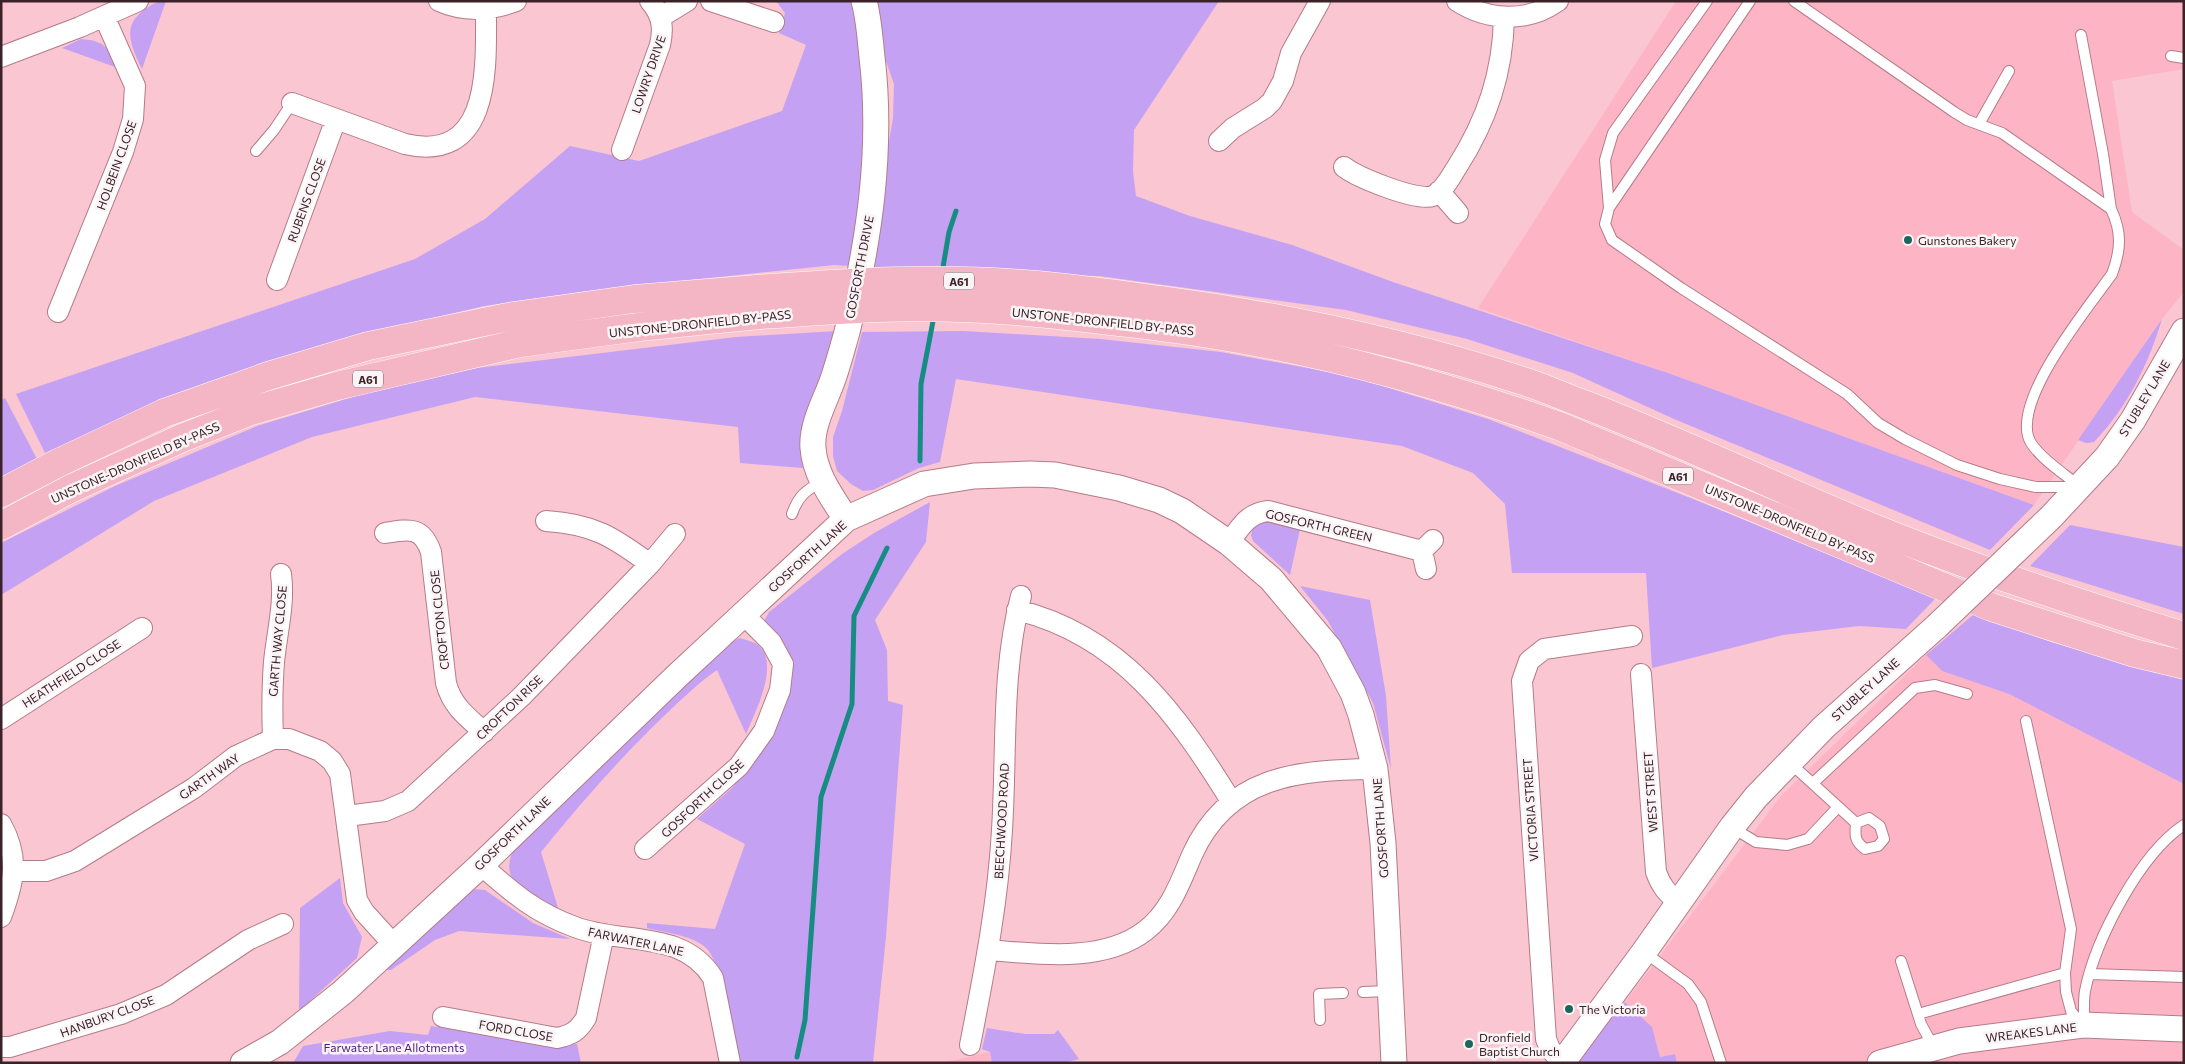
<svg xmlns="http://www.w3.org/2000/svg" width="2185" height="1064" font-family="Commissioner,sans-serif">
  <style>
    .built { fill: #fdb5c6 }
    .green { fill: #c5a1f4 }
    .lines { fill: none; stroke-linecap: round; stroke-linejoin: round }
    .stream { stroke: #178c82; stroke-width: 5 }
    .service-casing { stroke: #b57b89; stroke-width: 12 }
    .minor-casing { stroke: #b57b89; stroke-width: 22 }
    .tertiary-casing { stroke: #b57b89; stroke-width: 27 }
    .trunk-casing { stroke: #fff; stroke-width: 29 }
    .service { stroke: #fff; stroke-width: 10 }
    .minor { stroke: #fff; stroke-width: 20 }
    .tertiary { stroke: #fff; stroke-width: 25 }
    .trunk { stroke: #f4b6c4; stroke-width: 28 }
    .tertiary-bridge-casing { stroke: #b57b89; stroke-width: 27; stroke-linecap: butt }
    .trunk-bridge-casing { stroke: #fff; stroke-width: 29; stroke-linecap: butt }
    .tertiary-bridge { stroke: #fff; stroke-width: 25 }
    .trunk-bridge { stroke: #f4b6c4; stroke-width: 28 }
    .poi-dot { fill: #1c665d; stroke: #fbf4f6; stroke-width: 2 }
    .labels { text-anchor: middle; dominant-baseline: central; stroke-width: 5; stroke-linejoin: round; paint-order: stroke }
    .shield { fill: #fbf4f6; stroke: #746166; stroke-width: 1 }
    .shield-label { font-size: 11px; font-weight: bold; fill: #3a2228 }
    .street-label { font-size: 12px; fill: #3a2228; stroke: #fbf4f6 }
    .poi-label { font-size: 12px; fill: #3a2228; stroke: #fbf4f6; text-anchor: start }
    .park-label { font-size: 12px; fill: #4f1a7c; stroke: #fbf4f6 }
  </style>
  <rect width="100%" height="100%" fill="#f9c6d1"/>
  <!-- built -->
  <path class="built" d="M1676,1H2184V69L2112,81L2132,212L2184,250V292L2162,319L2034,505L1668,373L1478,308Z
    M1926,655L1942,671L2009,694L2184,784V1063H1677L1675,1054L1660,1057L1652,1027L1625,1002L1781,796Z
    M990,1052L992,1063H941Z"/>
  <!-- green -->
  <path class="green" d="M159,1H166L142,69C125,35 123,19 159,1Z
    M776,1H852C861,39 867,80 868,118C869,167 859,217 851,266L834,265L596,290L484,306L344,339L204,385L45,453L16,394L415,259L485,219L570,146L639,161L782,111L806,45L779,33L785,13Z
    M874,1H1219L1134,130L1133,171L1136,196L1190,216L1292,245L1393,282L1668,373L2034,505L1990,550L1674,419L1573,373L1467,339L1346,310L1099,276L867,271L893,118L894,84L880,44Z
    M81,39C106,41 107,47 118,68L62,48Z
    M2162,319C2149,363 2127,408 2094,442L2086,443L2078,440Z
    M837,331L801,451L803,468L740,463L738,427L475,397L312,437L154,501L1,595V543L115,486L257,426L366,393L477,368L736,337Z
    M964,331L1100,339L1221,352L1351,376L1488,419L1693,499L1936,598L1906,629L1859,626L1783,635L1652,668L1646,573H1512L1505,504L1473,473L1402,446L956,379L940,462L919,468L873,490L863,491L851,484L837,471L833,456V437L842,411L862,332Z
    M5,398L37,459L1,479V400Z
    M930,502L926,542L875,620L887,650L888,701L903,705L886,937L873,1063H737C732,1036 724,971 708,950C695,935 665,933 647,928V923L715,929L745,844L697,819L732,788L761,751L784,697L763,623L769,612L842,554L874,533Z
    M1264,520L1300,529L1290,575L1253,541L1251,535L1253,527Z
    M2070,525L2184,547V614L2030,566Z
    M1300,586L1370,600L1386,696L1391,769L1373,703L1328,621Z
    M1974,614L2051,642L2184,680V784L2009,694L1942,671L1926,655Z
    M740,638C745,640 751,641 755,643C783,659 755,712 746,734L717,670C698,683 682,699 665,715C620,758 580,804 541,852L559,911C529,893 492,883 518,842L726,644Z
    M340,878L343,903L362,937L357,958L299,1011L300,908Z
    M474,889L485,890L533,923L570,939L459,931L435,940L391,970H379L460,895Z
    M1625,1002L1652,1027L1660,1057L1675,1054L1677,1063H1576Z
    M431,1026L553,1046L577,1044L581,1063H293L303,1046L390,1031L428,1035Z
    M987,1028L1025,1034H1054L1058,1030L1079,1059L1063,1063H992L990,1052L982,1049Z"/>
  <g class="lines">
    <!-- stream -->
    <path class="stream" d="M942,273L949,232L956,211
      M920,461L921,384L934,316
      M797,1057L805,1020L821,797L852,704L854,616L887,548"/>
    <!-- service casing -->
    <g class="service-casing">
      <path id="service" d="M1750,1L1609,208L1605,224L1612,240L1681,288L1847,394L1878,423L1905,439L1957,465L2000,479L2036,487H2074
        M1794,1L1954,112L1967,120L2002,133L2111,209C2122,232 2121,250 2112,274C2087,309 2017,394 2028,436C2032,453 2066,475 2079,486
        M2081,35L2103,154L2111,209
        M2171,56L2184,58
        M1979,124L2009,71
        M256,151L274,130L292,103
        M1609,208L1605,160L1613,133L1707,1
        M792,514C798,496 806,490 823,481
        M2026,721L2071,929L2065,973L2066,992L2071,1011L2082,1025
        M1789,762L1856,823L1869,818L1880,826L1884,839L1878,846L1865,849C1854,841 1855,835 1856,823
        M1813,783L1915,688L1935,685L1967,694
        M1733,828L1756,842L1787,845L1808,839L1838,807
        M1644,952L1688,984L1701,1002L1721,1063
        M1901,961L1921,1024L1934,1048
        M2090,974L2184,977
        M1363,992L1389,991
        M1918,1014L2065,973
        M1320,1020L1319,994L1343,993
        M2083,1025C2085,1014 2083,1002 2085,991C2095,940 2140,854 2184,825"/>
    </g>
    <!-- minor casing -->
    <g class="minor-casing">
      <path id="minor" d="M439,1C463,12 491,11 516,1
        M711,1L774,22
        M1457,1C1488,21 1528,23 1558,1
        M661,17L687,1
        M1,57L80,27L138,1
        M292,103L405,144C492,164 486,66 486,9
        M1219,141L1233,128L1265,108L1272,101L1283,81L1291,53L1320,1
        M622,150L660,45C664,27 662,15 650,1
        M1344,167C1357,177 1417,202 1433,196C1444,191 1451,176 1457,167C1487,120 1503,73 1504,17
        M1439,191L1458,213
        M277,280L336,119
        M58,312L123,152L133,119L135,86L104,16
        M546,521C594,524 613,537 650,564
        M385,533C409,529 422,526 431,552L446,683C452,706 467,717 484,732
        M1229,543C1240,527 1248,513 1268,511L1422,551
        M1426,569L1422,551L1433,540
        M1017,610C1122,636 1177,714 1231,801
        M1641,674L1656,872C1661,886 1667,893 1678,902
        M1,719L142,628
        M273,739C272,713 272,688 274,662C277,632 285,603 281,574
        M347,816L385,811L408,801L521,697L650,564L675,534
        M1,824C20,858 14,882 1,917
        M645,849L739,766L764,731L780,690L783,664L771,642L743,614
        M481,865C513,893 534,912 575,927C622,945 683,929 713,978L730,1063
        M14,871H46L75,861L194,788L236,756L273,739H289L320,751L332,761L340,774L357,900L364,912L394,945
        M989,950C1038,954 1103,963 1145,931C1170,912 1180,883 1192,855C1228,775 1298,770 1375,769
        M443,1017L557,1038C572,1035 578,1031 586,1018L604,934
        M970,1045C984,973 998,903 1002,830C1007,752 1001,672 1021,596
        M1,1047H10L121,1014L166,995L248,940L283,924
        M1562,1062L1550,1049L1546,1039L1522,681L1529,661L1544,649L1632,636"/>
    </g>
    <!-- tertiary casing -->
    <g class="tertiary-casing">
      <path id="tertiary" d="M2051,517L2107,457L2133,420L2184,331
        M846,519C832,497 815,475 813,448C811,424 827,398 834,376C839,361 843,346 847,332C869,242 883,150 872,57C870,39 869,19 864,1
        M243,1063L280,1042L343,992L481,865L678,675L846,519L924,484L974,476L1030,474L1055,475L1119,488L1159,500L1182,511L1229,543L1271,579L1329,648L1353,693L1361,715L1375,769L1383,843L1394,1063
        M1562,1063L1644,952L1732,827L1756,797L1824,727L1937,626
        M1880,1063L1959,1041L2083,1025L2184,1029"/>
    </g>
    <!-- trunk casing -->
    <g class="trunk-casing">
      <path id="trunk" d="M1160,300C1282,316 1403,342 1520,380C1543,387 1564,397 1586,405C1684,443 1779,489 1876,529C1977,570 2080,604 2184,636
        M1161,327C1298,344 1429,380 1559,426L1991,607L2134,653L2184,665
        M1,493L58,463L164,413L268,376L368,346L513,316L634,299L757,289
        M1,526L70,489L182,438L251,411L337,386L520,343L639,327L759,315"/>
    </g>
    <!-- service -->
    <use href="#service" class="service"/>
    <!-- minor -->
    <use href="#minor" class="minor"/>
    <!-- tertiary -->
    <use href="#tertiary" class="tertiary"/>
    <!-- trunk -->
    <use href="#trunk" class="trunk"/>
    <!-- tertiary-bridge casing -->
    <g class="tertiary-bridge-casing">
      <path id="tertiary-bridge" d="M1937,626L2051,517"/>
    </g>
    <!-- trunk-bridge casing -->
    <g class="trunk-bridge-casing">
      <path id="trunk-bridge" d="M757,289C825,284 894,279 963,281C1029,282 1095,291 1160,300
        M759,315C826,311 893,305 960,308C1027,310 1094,319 1161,327"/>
    </g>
    <!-- tertiary-bridge -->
    <use href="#tertiary-bridge" class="tertiary-bridge"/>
    <!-- trunk-bridge -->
    <use href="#trunk-bridge" class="trunk-bridge"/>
  </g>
  <!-- markers -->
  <g class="poi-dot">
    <circle cx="1908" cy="240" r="5"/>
    <circle cx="1569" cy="1009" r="5"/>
    <circle cx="1469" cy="1044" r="5"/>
  </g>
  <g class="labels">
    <!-- shield labels -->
    <g class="shield">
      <rect x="944" y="272.5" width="30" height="17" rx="4"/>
      <rect x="353" y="370.5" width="30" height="17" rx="4"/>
      <rect x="1663" y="467.5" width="30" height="17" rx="4"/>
    </g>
    <g class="shield-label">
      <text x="959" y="281">A61</text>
      <text x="368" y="379">A61</text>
      <text x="1678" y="476">A61</text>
    </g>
    <!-- street labels -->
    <g class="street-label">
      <text transform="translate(648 74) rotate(-71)">LOWRY DRIVE</text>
      <text transform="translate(116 165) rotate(-70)">HOLBEIN CLOSE</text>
      <text transform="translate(306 200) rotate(-70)">RUBENS CLOSE</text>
      <text transform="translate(859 267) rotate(-79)">GOSFORTH DRIVE</text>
      <text transform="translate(1103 321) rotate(6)">UNSTONE-DRONFIELD BY-PASS</text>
      <text transform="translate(700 323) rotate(-6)">UNSTONE-DRONFIELD BY-PASS</text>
      <text transform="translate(2144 398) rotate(-59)">STUBLEY LANE</text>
      <text transform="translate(135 462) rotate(-24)">UNSTONE-DRONFIELD BY-PASS</text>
      <text transform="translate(1790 523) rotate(23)">UNSTONE-DRONFIELD BY-PASS</text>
      <text transform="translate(1319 525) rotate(13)">GOSFORTH GREEN</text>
      <text transform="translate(807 556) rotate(-42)">GOSFORTH LANE</text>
      <text transform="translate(439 620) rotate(-96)">CROFTON CLOSE</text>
      <text transform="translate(277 641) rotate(-85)">GARTH WAY CLOSE</text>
      <text transform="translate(71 673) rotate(-33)">HEATHFIELD CLOSE</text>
      <text transform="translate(1865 689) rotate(-42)">STUBLEY LANE</text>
      <text transform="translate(509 707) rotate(-44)">CROFTON RISE</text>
      <text transform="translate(209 776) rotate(-35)">GARTH WAY</text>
      <text transform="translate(1650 792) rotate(-94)">WEST STREET</text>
      <text transform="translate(702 798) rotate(-43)">GOSFORTH CLOSE</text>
      <text transform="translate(1530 810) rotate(-94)">VICTORIA STREET</text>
      <text transform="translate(1001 821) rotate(-87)">BEECHWOOD ROAD</text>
      <text transform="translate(1380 828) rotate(-94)">GOSFORTH LANE</text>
      <text transform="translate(512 833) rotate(-44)">GOSFORTH LANE</text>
      <text transform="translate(636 941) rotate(12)">FARWATER LANE</text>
      <text transform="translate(107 1016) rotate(-20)">HANBURY CLOSE</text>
      <text transform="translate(516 1030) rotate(10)">FORD CLOSE</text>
      <text transform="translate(2031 1032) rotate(-7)">WREAKES LANE</text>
    </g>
    <!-- poi labels -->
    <g class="poi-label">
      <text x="1918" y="240">Gunstones Bakery</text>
      <text x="1579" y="1009">The Victoria</text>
      <text x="1479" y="1037">Dronfield<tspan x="1479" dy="14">Baptist Church</tspan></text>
    </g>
    <!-- park labels -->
    <g class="park-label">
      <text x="394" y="1047">Farwater Lane Allotments</text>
    </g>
  </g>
  <!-- border -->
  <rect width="2185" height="1064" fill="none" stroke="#3a2228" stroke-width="5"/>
</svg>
